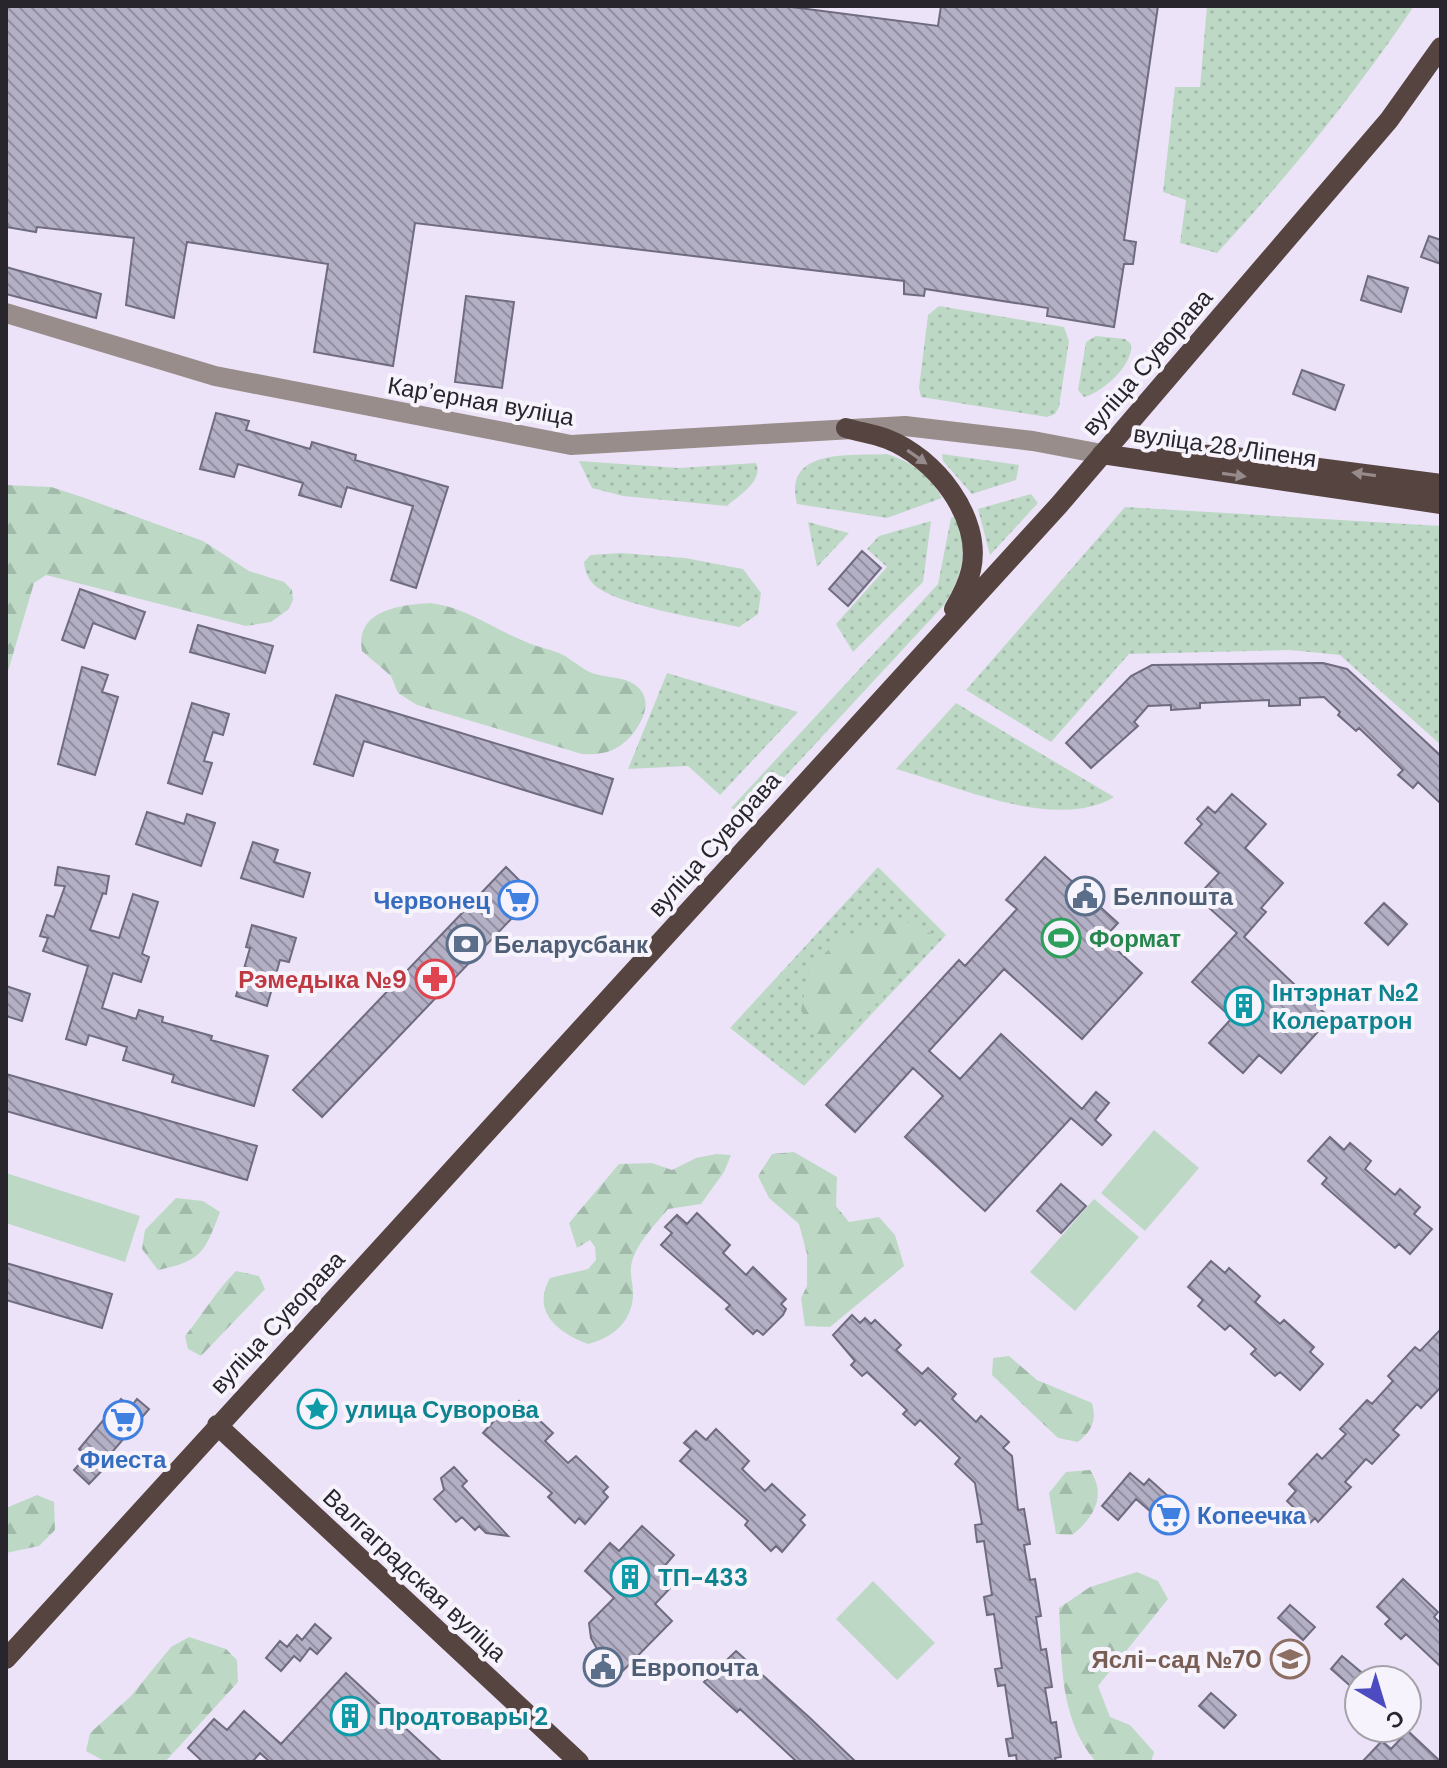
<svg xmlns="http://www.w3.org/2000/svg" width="1447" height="1768" font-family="'DM Sans',sans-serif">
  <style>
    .grass { fill: url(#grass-dots) }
    .forest { fill: url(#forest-firs) }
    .park { fill: #bdd9c6 }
    .building { fill: url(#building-back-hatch); stroke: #6f6c80; stroke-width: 2 }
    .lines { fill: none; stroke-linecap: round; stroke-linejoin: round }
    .minor { stroke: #988d8a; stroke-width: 20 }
    .major { stroke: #564440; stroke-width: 20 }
    .oneway { fill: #968a8b }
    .labels { text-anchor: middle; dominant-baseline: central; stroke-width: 8; stroke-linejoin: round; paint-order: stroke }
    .street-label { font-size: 24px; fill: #29252d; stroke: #f7f3fc }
    .service-label { font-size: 24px; font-weight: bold; fill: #4e5e75; stroke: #f7f3fc; text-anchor: start }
    .shop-label { font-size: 24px; font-weight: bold; fill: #366cbe; stroke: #f7f3fc; text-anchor: end }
    .leisure-label { font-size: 24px; font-weight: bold; fill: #27864d; stroke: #f7f3fc; text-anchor: start }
    .health-label { font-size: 24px; font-weight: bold; fill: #be3a42; stroke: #f7f3fc; text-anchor: end }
    .culture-label { font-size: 24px; font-weight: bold; fill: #0d838f; stroke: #f7f3fc; text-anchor: start }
    .education-label { font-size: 24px; font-weight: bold; fill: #785e54; stroke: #f7f3fc; text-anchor: end }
  </style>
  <defs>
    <pattern id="grass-dots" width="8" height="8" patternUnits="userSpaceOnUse" patternTransform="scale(2)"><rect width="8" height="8" fill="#bdd9c6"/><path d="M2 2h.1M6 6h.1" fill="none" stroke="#a2baaa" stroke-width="1.8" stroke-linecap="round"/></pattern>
    <pattern id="forest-firs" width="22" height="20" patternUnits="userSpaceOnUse" patternTransform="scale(2)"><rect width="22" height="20" fill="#bdd9c6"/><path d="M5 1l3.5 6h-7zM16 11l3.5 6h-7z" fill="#a2baaa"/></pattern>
    <pattern id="building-back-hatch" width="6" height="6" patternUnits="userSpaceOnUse" patternTransform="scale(2)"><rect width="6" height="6" fill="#b3afc5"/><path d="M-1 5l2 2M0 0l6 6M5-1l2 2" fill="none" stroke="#928ea0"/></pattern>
  </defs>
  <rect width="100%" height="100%" fill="#ede3f8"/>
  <!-- grass -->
  <path class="grass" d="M1207,6H1414C1355,94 1289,175 1217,253L1180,243L1186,200L1163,192L1175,87H1200Z
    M939,306L1064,327L1069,341L1059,407L1055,414L1047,417L921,397L919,388L928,315Z
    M1096,336L1125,339L1131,344C1134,365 1102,393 1084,397L1078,390L1086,342Z
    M886,454C910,460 930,476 942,498L887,518L797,504C783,448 849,456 886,454Z
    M942,454L1019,465L1016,480L972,494L943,461Z
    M579,461L679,468L756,463C764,481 739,495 727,506L623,496L592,488Z
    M1031,494L1038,503L990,555L978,509Z
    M1125,507L1441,526V745L1340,655L1290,650L1129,654L1051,742L966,690Z
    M958,515C966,554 965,570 944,605L754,810L741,812L731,808L938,584L951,518Z
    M931,521L923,582L853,652L836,624L887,567L867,549L879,536Z
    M808,522L849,533L817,567Z
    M621,553L685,558L743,569L761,593L758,614L739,627C704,619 626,607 598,588C589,582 585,572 584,562L591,555Z
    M667,673L798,712L720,795L688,766L628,769Z
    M956,703L1114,797C1057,832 956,786 896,769Z
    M878,867L946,935L804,1086L730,1028Z"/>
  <!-- forest -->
  <path class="forest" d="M6,485L51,487L82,497L203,541L249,571L284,582L292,590L293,600L289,609L271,622L246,626L46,575L34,583L6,678Z
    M430,603C469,608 496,631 531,644C541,648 551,649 561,654C572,659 580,668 592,673C608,679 631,675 642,692C651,706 641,724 631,736C617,752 602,755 582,754L417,705L398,693L391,676L362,651C355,610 400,605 430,603Z
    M888,922L917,923L933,936C904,975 870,1016 829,1043L817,1036L801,1011L810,965L844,938Z
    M794,1152L837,1177L836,1206L849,1222L879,1217L895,1235L904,1266L830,1327L805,1326L801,1298L807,1286V1254L799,1224L769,1198L758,1176L772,1154Z
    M716,1154L731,1155L724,1172L701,1204L668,1209C655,1225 634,1245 631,1267C630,1275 633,1284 633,1292C634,1320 613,1338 588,1344C557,1332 531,1311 550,1278L588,1269L596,1260L595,1247L590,1240L577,1248L569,1223L619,1164L652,1163L672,1170L696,1158Z
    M176,1198L203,1201L220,1212C204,1254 201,1261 158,1270L142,1249L145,1230Z
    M236,1271L259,1276L265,1289L201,1356L188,1349L185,1336C203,1314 216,1291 236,1271Z
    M1009,1356L1037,1380L1092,1403C1097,1420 1092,1431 1078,1442L1058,1438L992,1375L993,1358Z
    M1090,1470C1107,1495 1094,1518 1072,1535L1056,1534L1049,1493L1066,1472Z
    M37,1495L54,1502L55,1530L39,1546L6,1553V1508Z
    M1137,1572L1158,1581L1168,1599L1098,1686L1110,1717L1130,1725L1154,1752L1151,1762H1096C1059,1719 1062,1662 1059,1608L1090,1587Z
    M189,1637L226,1649L237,1660L238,1682L165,1762H106L86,1751L90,1733L131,1696L171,1647Z"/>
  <!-- park -->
  <path class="park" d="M1154,1130L1199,1168L1145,1231L1101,1193Z
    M6,1173L140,1216L125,1262L6,1223Z
    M1094,1199L1139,1237L1075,1311L1030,1272Z
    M873,1581L935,1643L897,1680L836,1619Z"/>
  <!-- building -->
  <path class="building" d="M6,6H784L938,26L941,6H1158L1124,240L1136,242L1133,264H1124L1114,327L1047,316L1048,308L925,289L924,296L904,294V281L415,223L393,366L314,352L328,264L187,242L174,318L126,305L134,238L37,227L36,232L6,227Z
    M1429,236L1441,240V264L1421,257Z
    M6,267L101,294L96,318L6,294Z
    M1368,276L1408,288L1401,312L1361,300Z
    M466,296L514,302L502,388L455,382Z
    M1302,370L1344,385L1335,410L1293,394Z
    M216,413L249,421L246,430L310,449L312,442L356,455L355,460L448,487L416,588L391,580L413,506L347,487L341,507L299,495L303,483L238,464L234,477L200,469Z
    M862,551L881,568L848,606L829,589Z
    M80,589L145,612L135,639L93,623L84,648L62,640Z
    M198,625L273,646L265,673L190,652Z
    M1323,663L1347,669L1441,756V804L1418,782L1413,788L1398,775L1403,770L1359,728L1356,731L1338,715L1340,712L1324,697L1300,698V705L1269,706V700L1200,703V708L1171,710V705L1148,706L1134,722L1138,726L1091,768L1066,743L1131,676L1152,665Z
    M82,667L108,675L102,692L118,697L95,775L58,764Z
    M336,695L613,779L602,814L364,741L353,776L314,764Z
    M192,703L229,714L223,735L213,732L204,761L212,763L202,794L168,783Z
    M1232,794L1266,824L1245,848L1283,883L1261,908L1266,912L1244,937L1330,1018L1281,1073L1259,1055L1243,1073L1209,1043L1232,1018L1192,982L1237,933L1197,897L1219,873L1185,843L1202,824L1197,819L1208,807L1215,813Z
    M147,812L184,824L187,814L215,823L201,866L136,844Z
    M253,842L278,850L274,862L310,873L303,897L241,878Z
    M1045,857L1118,923L1104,938L1142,973L1082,1039L1004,969L929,1051L960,1079L1001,1034L1082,1109L1096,1092L1109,1103L1095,1120L1111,1135L1102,1145L1071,1118L985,1211L905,1137L943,1096L913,1068L855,1132L826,1105L959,960L965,966L1017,909L1006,900Z
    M58,867L109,876L106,894L103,893L90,930L119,938L133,894L158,902L142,954L149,957L141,982L113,973L102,1008L136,1019L139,1010L163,1017L162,1022L212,1036L211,1040L268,1056L254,1106L172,1082L174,1075L123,1060L127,1047L89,1035L86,1045L66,1039L88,966L43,951L48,938L40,936L47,915L54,917L65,886L55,885Z
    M506,867L534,895L322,1117L293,1090Z
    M1384,903L1407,924L1388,945L1365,923Z
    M252,925L296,938L289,962L280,960L267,1006L236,996L250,948L246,947Z
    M6,986L30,994L22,1021L6,1016Z
    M6,1074L257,1146L247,1180L6,1111Z
    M1330,1137L1344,1150L1350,1143L1371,1161L1365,1169L1395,1195L1400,1189L1420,1207L1414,1214L1432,1229L1410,1254L1399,1244L1395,1248L1322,1184L1327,1178L1308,1161Z
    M1061,1184L1086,1206L1061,1233L1037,1211Z
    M697,1213L730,1245L723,1253L746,1275L753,1267L786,1299L781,1304L786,1309L783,1315L763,1335L757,1330L753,1334L726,1309L730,1305L661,1245L672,1233L665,1227L677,1215L687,1224Z
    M1211,1261L1225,1273L1229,1268L1260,1296L1255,1302L1280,1324L1284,1320L1314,1347L1310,1352L1323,1364L1300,1390L1280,1372L1275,1376L1251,1354L1256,1349L1230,1325L1225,1330L1198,1306L1203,1300L1188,1287Z
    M6,1263L112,1294L102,1328L6,1300Z
    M852,1315L860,1323L865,1318L871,1324L875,1320L901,1345L896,1350L922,1374L928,1368L956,1394L952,1399L976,1422L981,1416L1009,1442L1003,1448L1012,1456L1018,1510L1024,1509L1030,1544L1024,1545L1030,1580L1035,1579L1041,1616L1036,1617L1041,1650L1046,1649L1052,1687L1045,1688L1051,1723L1056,1722L1061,1757L1055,1758L1056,1762H1017L1016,1755L1009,1756L1006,1739L1013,1738L1005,1685L998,1686L995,1669L1002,1668L994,1614L987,1615L984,1597L992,1595L984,1541L977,1542L976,1534L975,1525L982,1524L975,1483L955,1464L960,1458L920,1420L915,1425L903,1414L907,1410L867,1372L862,1376L851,1365L855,1361L833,1335Z
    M1441,1329V1387L1421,1408L1417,1404L1393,1430L1399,1435L1372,1464L1366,1459L1345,1482L1351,1487L1318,1522L1315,1518L1310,1523L1287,1501L1296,1491L1289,1484L1317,1454L1322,1459L1346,1434L1340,1429L1367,1400L1372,1404L1393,1381L1388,1376L1415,1347L1420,1351Z
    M121,1399L130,1408L137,1399L149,1409L107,1458L111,1461L89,1484L74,1470L86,1457L79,1449Z
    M519,1401L553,1433L545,1441L568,1463L576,1456L608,1487L603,1492L608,1497L585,1524L579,1518L575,1523L548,1497L552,1493L483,1433L494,1421L488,1415L500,1403L509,1412Z
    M716,1429L749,1461L742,1469L765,1491L772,1484L805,1515L800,1520L805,1525L782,1552L776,1546L771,1551L745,1525L748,1521L680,1461L691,1449L684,1443L696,1431L706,1440Z
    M454,1467L467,1481L462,1486L508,1536L486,1533L479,1526L475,1530L462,1517L456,1522L434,1499L444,1490L441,1478Z
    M1130,1473L1144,1485L1149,1479L1188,1514L1173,1531L1136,1499L1118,1520L1102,1506Z
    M642,1526L674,1555L662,1569L676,1582L655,1604L672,1621L614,1680L595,1664L602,1658L591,1638L589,1623L614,1598L585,1571L610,1543L619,1551Z
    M1403,1579L1438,1612L1434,1617L1441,1624V1667L1406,1634L1401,1639L1385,1624L1390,1619L1377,1607Z
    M1290,1605L1315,1627L1303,1640L1278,1618Z
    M315,1624L331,1638L317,1654L310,1648L300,1661L294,1656L281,1671L266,1658L280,1641L287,1647L297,1635L302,1640Z
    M736,1651L810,1718L856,1762H797L740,1709L737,1712L704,1682Z
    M1342,1656L1367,1677L1359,1680L1356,1691L1331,1669Z
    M346,1673L442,1762H270L260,1753L252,1762H203L188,1748L214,1719L227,1730L244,1711L281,1744Z
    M1211,1693L1236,1715L1224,1728L1199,1706Z
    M1408,1731L1441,1762H1362L1382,1741L1391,1749Z"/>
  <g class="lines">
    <!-- minor -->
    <path class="minor" d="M6,313L215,376L571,445L905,426L1033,441L1102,454"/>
    <!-- major -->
    <path class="major" d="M846,428C859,432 874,434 887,439C934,457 983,517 971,570C968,584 961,597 954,609
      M1102,454L1441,504
      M1166,454L1220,455L1441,484
      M217,1425L579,1762
      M6,1659L1059,505L1389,120L1441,47"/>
  </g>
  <!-- one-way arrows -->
  <defs><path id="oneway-solid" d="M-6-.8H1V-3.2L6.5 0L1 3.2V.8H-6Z" transform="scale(2)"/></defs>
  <g class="oneway">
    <use href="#oneway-solid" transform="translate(917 457) rotate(35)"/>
    <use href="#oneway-solid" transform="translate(1364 474) rotate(-172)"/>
    <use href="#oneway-solid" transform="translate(1234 475) rotate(8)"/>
  </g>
  <!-- icons -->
  <defs>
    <g id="civic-ring" transform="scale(2)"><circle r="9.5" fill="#f7f3fc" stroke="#5c6f8a" stroke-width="1.5"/><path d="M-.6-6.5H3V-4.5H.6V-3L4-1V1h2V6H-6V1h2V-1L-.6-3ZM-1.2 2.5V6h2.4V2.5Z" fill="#5c6f8a"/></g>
    <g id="supermarket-ring" transform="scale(2)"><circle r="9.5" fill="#f7f3fc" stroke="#3f7fe0" stroke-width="1.5"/><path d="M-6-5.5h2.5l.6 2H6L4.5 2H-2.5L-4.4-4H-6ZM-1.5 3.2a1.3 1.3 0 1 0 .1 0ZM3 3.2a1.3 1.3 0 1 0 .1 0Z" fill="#3f7fe0"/></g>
    <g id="stadium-ring" transform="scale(2)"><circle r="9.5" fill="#f7f3fc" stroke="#2e9e5b" stroke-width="1.5"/><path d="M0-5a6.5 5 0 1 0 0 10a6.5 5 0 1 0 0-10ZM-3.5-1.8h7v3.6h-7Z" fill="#2e9e5b"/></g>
    <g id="bank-ring" transform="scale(2)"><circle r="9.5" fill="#f7f3fc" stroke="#5c6f8a" stroke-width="1.5"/><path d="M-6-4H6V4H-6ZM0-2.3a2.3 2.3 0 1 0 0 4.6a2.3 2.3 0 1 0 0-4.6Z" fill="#5c6f8a"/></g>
    <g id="pharmacy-ring" transform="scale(2)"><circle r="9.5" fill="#f7f3fc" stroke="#e0444e" stroke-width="1.5"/><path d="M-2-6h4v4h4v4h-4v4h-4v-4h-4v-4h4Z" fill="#e0444e"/></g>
    <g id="building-ring" transform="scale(2)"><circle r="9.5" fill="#f7f3fc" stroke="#0f9aa8" stroke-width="1.5"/><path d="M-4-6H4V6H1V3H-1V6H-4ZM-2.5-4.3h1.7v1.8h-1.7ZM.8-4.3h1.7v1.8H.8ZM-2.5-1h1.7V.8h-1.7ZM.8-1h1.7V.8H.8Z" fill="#0f9aa8"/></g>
    <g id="sight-ring" transform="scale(2)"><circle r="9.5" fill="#f7f3fc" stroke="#0f9aa8" stroke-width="1.5"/><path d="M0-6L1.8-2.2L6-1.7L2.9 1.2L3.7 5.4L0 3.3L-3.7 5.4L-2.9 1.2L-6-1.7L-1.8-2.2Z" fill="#0f9aa8"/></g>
    <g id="school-ring" transform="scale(2)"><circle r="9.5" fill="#f7f3fc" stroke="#8d6e63" stroke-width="1.5"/><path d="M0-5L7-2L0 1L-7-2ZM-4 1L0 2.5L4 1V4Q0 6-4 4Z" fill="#8d6e63"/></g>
  </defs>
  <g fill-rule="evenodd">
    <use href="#civic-ring" x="1085" y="896"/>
    <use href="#supermarket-ring" x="518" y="900"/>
    <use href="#stadium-ring" x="1061" y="938"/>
    <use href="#bank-ring" x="466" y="944"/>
    <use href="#pharmacy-ring" x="435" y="979"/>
    <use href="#building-ring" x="1244" y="1006"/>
    <use href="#sight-ring" x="317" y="1409"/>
    <use href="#supermarket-ring" x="123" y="1420"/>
    <use href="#supermarket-ring" x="1169" y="1515"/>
    <use href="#building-ring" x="630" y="1577"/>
    <use href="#school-ring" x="1290" y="1659"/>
    <use href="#civic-ring" x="603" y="1667"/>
    <use href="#building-ring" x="350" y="1716"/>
  </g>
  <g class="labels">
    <!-- street labels -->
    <g class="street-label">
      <text transform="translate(1147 362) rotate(-49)">вуліца Суворава</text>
      <text transform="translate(481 401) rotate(10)">Карʼерная вуліца</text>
      <text transform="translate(1225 446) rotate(8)">вуліца 28 Ліпеня</text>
      <text transform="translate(714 844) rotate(-48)">вуліца Суворава</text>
      <text transform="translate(277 1322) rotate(-47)">вуліца Суворава</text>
      <text transform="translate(415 1575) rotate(43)">Валгаградская вуліца</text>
    </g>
    <!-- service labels -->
    <g class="service-label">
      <text x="1113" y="896">Белпошта</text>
      <text x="494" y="944">Беларусбанк</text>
      <text x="631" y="1667">Европочта</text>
    </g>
    <!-- shop labels -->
    <g class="shop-label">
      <text x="490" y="900">Червонец</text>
      <text x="123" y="1459" text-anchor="middle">Фиеста</text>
      <text x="1197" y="1515" text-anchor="start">Копеечка</text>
    </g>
    <!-- leisure labels -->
    <g class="leisure-label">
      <text x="1089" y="938">Формат</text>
    </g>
    <!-- health labels -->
    <g class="health-label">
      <text x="407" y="979">Рэмедыка №9</text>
    </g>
    <!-- culture labels -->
    <g class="culture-label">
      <text x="1272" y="992">Інтэрнат №2<tspan x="1272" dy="28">Колератрон</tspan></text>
      <text x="345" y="1409">улица Суворова</text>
      <text x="658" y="1577">ТП-433</text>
      <text x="378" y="1716">Продтовары 2</text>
    </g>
    <!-- education labels -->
    <g class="education-label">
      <text x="1262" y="1659">Яслі-сад №70</text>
    </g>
  </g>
  <!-- border -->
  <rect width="1447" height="1768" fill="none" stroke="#29252d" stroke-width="16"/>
  <!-- north arrow -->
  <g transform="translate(1383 1704) rotate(142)"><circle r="38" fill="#f7f3fc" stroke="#a5a1a9" stroke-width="2"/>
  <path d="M0-6L14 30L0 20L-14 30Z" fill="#4c4bc2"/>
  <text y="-12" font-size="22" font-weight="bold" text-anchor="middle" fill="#29252d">С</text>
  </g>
</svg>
